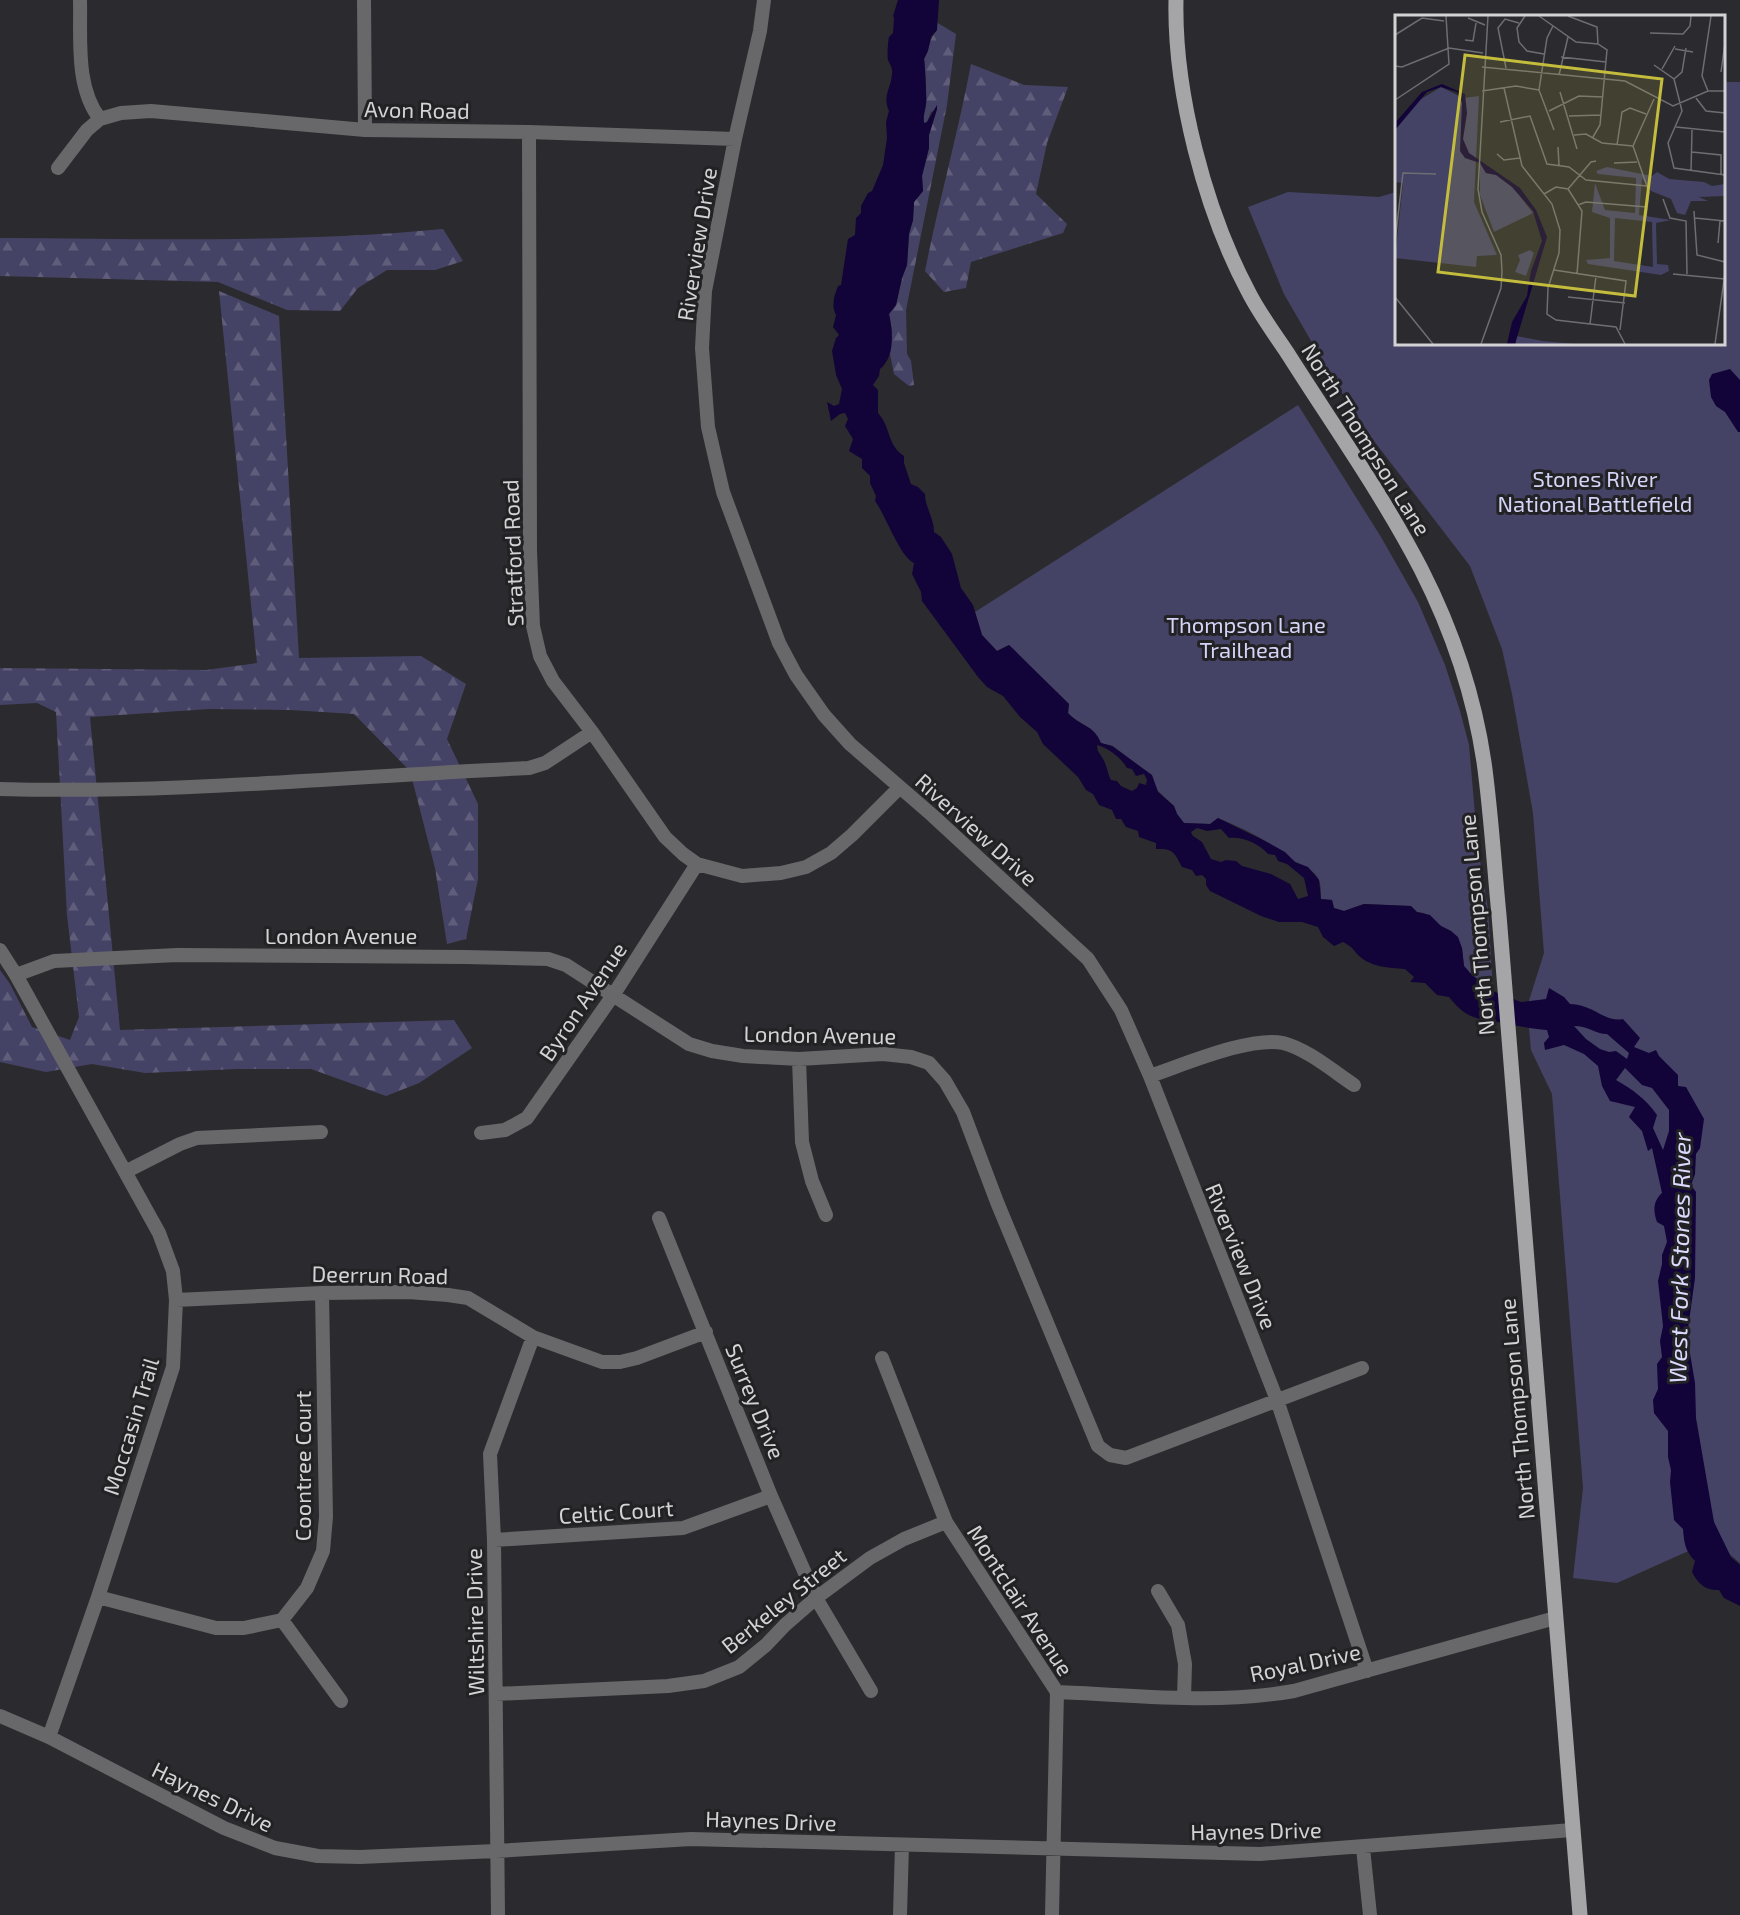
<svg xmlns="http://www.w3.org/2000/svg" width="1740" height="1915" font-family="'Exo 2',sans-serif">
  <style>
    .forest { fill: url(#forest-firs) }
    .green { fill: #454365 }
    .water { fill: #120438; fill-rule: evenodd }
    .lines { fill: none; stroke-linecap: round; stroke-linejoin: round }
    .minor { stroke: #68686a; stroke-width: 14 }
    .major { stroke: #a5a5a8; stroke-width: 15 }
    .labels { text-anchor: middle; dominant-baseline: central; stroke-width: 6; stroke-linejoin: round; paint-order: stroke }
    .street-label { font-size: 22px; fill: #d3d3d6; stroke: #222225 }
    .park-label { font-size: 22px; fill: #d4d4f8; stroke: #222225 }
    .water-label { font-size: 24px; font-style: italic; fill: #dbdafe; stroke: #222225 }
    .inset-road { fill: none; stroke: #6e6e72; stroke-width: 1.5 }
    .view { fill: #c4bc3d; fill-opacity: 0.15; stroke: #c4bc3d; stroke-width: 3 }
    .inset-edge { fill: none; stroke: #d3d3d6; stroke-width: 3 }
  </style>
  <defs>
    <pattern id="forest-firs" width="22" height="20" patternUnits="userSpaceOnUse" patternTransform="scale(1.5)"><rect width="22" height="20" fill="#454365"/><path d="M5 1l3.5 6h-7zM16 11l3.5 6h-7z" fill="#5f5d7a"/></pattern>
  </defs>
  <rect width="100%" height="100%" fill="#2b2b2f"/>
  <!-- forest -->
  <path class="forest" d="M936,22L956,34L947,105L906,310L907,354L911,361L914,385L909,386L894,374L890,354L892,330L889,314L896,305L902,278L907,265L909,234L913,220L914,202L923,191L922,176L929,148V135L937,109L931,112L927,122L924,124C923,116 925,112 926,104C927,101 925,62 924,59C929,49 929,39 937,30Z
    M971,64L1024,85L1068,87L1047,143L1036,194L1067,224L1063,233L971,262L966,288L944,292L925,271C939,201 958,133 971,64Z
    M443,229L463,261L435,270H387L358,288L340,311L287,310L218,282L0,276V238C147,239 296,243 443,229Z
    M219,291L279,316L299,658L421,656L466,684L447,739L478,804V879L466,939L447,944L435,868L410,771L354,714L291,710L209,709L90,717L120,1030L454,1020L472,1048L419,1083L386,1096L311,1069H236L145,1073L92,1064L46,1072L0,1062V970L10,984L32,1027L70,1040L79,1017L67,915L56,712L37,703L0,705V668L206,670L257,663Z"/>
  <!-- green -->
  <path class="green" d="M1724,82H1740V1563L1713,1540L1617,1583L1573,1578L1583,1488L1552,1094L1531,1050L1527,1007L1544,953L1533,813L1512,694L1502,649L1470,566L1374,441L1336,384L1284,294L1248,207L1288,192L1379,197L1396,192V344H1724Z
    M1298,405L1381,537L1418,602L1445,665L1460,711L1469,745L1478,849L1488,909L1493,991L1472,975L1464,966L1462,948L1451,931L1441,926L1424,913L1417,912L1411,906L1364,904L1344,911L1334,908L1332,900L1321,899C1321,893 1321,885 1319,880C1314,868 1302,868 1293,860C1271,842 1245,829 1218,818L1210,824L1184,823L1177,814L1174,806L1158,791L1151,775L1113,746L1101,743C1093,724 1081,727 1068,713L1069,704L1009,645L997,651L982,635L975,612Z"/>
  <!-- water -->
  <path class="water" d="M898,0H939L937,30L931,37L928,51L924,59C925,62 927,101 926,104C925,112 923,115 924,123L927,122L937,105V109L929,135V148L922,176L923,191L914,202L913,220L909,234L907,265L902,278L896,305L889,314C893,332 895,357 880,369L879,376L873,385L878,390V413C891,427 887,445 904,456V463L911,484L918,487L925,494C925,507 934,518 934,532L941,537L952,554L961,588L973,605L982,635L997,651L1009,645L1069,704L1068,713C1081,727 1093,724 1101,743L1112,746L1152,775L1158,792L1174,806L1177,814L1184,823L1210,824L1218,818L1265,841L1285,852L1295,862L1308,867L1319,880L1321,899L1332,900L1334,908L1344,911L1364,904L1411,906L1417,912L1430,915L1441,926L1451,931L1458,937L1462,948L1464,966L1472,975L1493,991L1521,1002L1546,999L1549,988L1564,997L1570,1004C1593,1004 1605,1023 1623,1019L1640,1038L1634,1047L1649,1053L1656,1050L1659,1056L1678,1075V1086L1686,1087L1704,1119L1700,1148L1696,1154L1695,1174L1691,1185L1696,1192L1695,1278L1687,1336L1695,1383L1696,1418L1714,1522L1731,1557L1740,1565V1606L1724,1598L1719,1590C1706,1591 1698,1584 1692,1572L1695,1561C1685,1551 1684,1542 1683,1529L1674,1520L1670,1482L1671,1470L1668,1457V1431L1654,1413L1653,1400L1658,1389L1657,1364L1662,1357L1660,1341L1663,1326L1658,1281L1662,1264V1255L1667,1242L1664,1226L1657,1222C1653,1211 1653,1201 1662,1193L1652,1148L1648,1151L1642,1131L1629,1117L1635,1107L1610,1101L1602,1086L1598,1066L1584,1054L1564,1045L1545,1050L1544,1043L1549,1037L1547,1030C1532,1029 1518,1026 1503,1023C1477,1018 1467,1020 1449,997L1437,995L1425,983L1410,982L1414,977L1405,969C1389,968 1370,967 1358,955C1353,949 1351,946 1343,942L1334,946L1323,937L1318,927L1302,922H1279L1261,916L1210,891L1206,885V879L1202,875L1196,876L1192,870L1182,867C1175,853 1173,848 1156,849V843L1139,837L1138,831L1126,827L1121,819H1116L1112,810L1099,805L1093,794L1086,790L1078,777L1043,744L1037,732L1020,717L1003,696L987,687L978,677L922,601L921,592L912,574L914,563C900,557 885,514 875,501L876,496L870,483V476L862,468V459L849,451L853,439L845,426L848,419L845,413L840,414L831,421L827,402L834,406L839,404L842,389L836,375L832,351L836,338L839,335L833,327L836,315C831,306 834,296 838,286L841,285L848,239L855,235L856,218L861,213V206L868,193L872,191L883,165L887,138L886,122L889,111C882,97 891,88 892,74C893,68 890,65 888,60C887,56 888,41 889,37L893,33L894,18L893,16ZM1097,745C1109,748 1121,758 1127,768L1132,769L1136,776L1144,774L1147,780L1146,785L1139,783L1137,788L1132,791L1121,786L1117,781L1111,780C1107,773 1107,765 1103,759C1100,753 1097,752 1097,745ZM1197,828L1207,831L1221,829L1229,838C1242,836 1260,844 1268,854L1275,855L1278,861L1287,864L1304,878L1308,896L1298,899L1290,884L1271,874L1242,866L1236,861L1226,860L1221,862L1211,859L1202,842L1193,836L1191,832ZM1574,1026C1589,1026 1595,1034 1607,1034L1629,1053L1627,1059L1616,1051L1609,1052L1600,1049L1586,1039ZM1625,1068L1642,1085L1652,1088L1669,1110V1131L1663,1150L1653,1128L1657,1115C1646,1099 1632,1089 1616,1080Z
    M1730,369L1740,380V432H1738L1725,412L1716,406L1711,397L1709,380L1712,374Z"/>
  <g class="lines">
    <!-- minor -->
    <path class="minor" d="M80,0C81,38 75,87 100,119L121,113L151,111L365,130L529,132L735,139
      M364,0L365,130
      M764,0L760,31L735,139L705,291L702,348L708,427L723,492L779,643L796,675L824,715L850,744L932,815L1088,959L1121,1010L1150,1076L1277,1400L1367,1671
      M529,132L530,551L533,626L540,656L553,681L592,732L665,837L683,854L697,864L742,876L781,873L806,867L831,853L852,835L899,788
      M58,168L87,130L100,119
      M0,789C177,794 353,776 529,768L545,763L592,732
      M0,950L16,975L159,1233L173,1271L176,1300L173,1367L98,1597L49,1737
      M16,975L54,961L177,955L465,957L548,959L566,965L689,1044L712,1051L743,1056L799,1059L883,1054L911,1057L929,1063L945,1081L963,1112L997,1202L1098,1446L1110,1455L1126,1458L1362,1368
      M799,1059L802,1142L812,1181L826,1215
      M1150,1076C1183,1065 1250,1036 1283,1043C1307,1049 1333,1071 1354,1085
      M481,1133L505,1130L527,1118L614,994L697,864
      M125,1172L180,1144L197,1138L321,1132
      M659,1218L771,1496L816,1598L871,1691
      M176,1300L322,1293L408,1292L448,1295L468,1298L533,1337L602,1362H620L637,1358L706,1332
      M882,1358L946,1522L1057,1692L1052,1915
      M494,1540L683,1528L771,1496
      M1158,1591L1178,1625L1185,1664L1184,1698
      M98,1597L216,1628H244L282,1620L307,1588L323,1551L326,1517L322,1293
      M282,1620L341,1701
      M1057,1692C1135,1695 1216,1705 1294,1691L1555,1618
      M496,1694L668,1686L704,1681L739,1667L766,1645L785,1625L816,1598L870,1558L904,1539L946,1522
      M0,1716L49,1737L224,1828L275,1848L318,1856L360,1857L496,1851L691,1839L1260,1854L1572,1830
      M1363,1848L1370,1915
      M498,1915L494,1540L490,1454L533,1337
      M900,1915L902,1845"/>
    <!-- major -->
    <path class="major" d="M1176,0C1174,92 1205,210 1248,291C1259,313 1274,333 1288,354C1333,425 1382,494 1421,569C1451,628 1474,695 1484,762C1491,812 1494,864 1499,915L1580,1915"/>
  </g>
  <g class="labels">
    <!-- street labels -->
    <g class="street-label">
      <text transform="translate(417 109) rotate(1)">Avon Road</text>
      <text transform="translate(696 244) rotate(-81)">Riverview Drive</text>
      <text transform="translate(1367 439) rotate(58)">North Thompson Lane</text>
      <text transform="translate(512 553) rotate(-92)">Stratford Road</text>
      <text transform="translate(977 829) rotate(42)">Riverview Drive</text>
      <text transform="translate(1476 925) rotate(-95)">North Thompson Lane</text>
      <text x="341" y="935">London Avenue</text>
      <text transform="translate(582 1001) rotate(-56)">Byron Avenue</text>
      <text transform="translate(820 1034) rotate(1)">London Avenue</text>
      <text transform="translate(1242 1256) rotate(68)">Riverview Drive</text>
      <text transform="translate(380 1274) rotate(1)">Deerrun Road</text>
      <text transform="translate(756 1401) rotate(68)">Surrey Drive</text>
      <text transform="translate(1516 1409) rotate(-95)">North Thompson Lane</text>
      <text transform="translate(130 1426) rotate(-73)">Moccasin Trail</text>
      <text transform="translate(302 1466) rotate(-90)">Coontree Court</text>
      <text transform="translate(616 1511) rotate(-4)">Celtic Court</text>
      <text transform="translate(783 1600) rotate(-39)">Berkeley Street</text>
      <text transform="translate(1021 1600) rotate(57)">Montclair Avenue</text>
      <text transform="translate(474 1622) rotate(-91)">Wiltshire Drive</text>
      <text transform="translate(1305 1662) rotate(-12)">Royal Drive</text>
      <text transform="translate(213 1796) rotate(26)">Haynes Drive</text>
      <text transform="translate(771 1820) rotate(2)">Haynes Drive</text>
      <text transform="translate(1256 1830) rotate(-1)">Haynes Drive</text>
    </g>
    <!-- park labels -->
    <g class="park-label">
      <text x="1595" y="478">Stones River<tspan x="1595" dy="25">National Battlefield</tspan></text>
      <text x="1246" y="624">Thompson Lane<tspan x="1246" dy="25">Trailhead</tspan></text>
    </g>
    <!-- water labels -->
    <g class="water-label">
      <text transform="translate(1679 1258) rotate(-89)">West Fork Stones River</text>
    </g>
  </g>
  <!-- overview -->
  <g transform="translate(1395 15)">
    <rect width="330" height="330" fill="#2b2b2f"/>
    <path d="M121,321L148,326L180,329H121Z" fill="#454365"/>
    <path d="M212,152L257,161L262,157L274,164L309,167L317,171L330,169V181L304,182L313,186H296L290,200L282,198L276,184L256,176L247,163L244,200L276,205L261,208L262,249L273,250L274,256L266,260L193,249L191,245L215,243V203L197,197L200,168L210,195L240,198L241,163L203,159L201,156ZM220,203L257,207L258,252L219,246ZM135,235L139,238L131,261L120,257L125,245L123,240Z" fill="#454365" fill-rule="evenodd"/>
    <path d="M46,72L68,83L84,81L79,187L102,240L82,241L81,252L0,243L8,168L0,167V115L23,86ZM85,148L91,158L102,160L117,171L138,198L99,217L85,180Z" fill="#454365"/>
    <path d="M47,69L70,79L72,98L68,124L74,138L125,173L141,195L152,222L120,329H112L117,307L132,281L136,256L147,226L138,196L117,172L101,160L91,158L85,148L70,143L65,136L67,88L62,77L46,72L32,77L0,115V108L27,77Z" fill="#120438"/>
    <path class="inset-road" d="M130,1L122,13L124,27L132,36L149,39M144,1L181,27L203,29L212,35L205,110L198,122M173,1L202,12L203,29M73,3L90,10M158,11L152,23L144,75L159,115M255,18L288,19L295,11L296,1M0,20L27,3L49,6M70,25L78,26L81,8M280,34L298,37M166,42L211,47M259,50L279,64L287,96L273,128L279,153L330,160M0,51L7,52L54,33L88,38M87,52L230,66L278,91L313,76H330M111,53L103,13L110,4L124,8M267,54L280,31M326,57L330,28M164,60L173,22M279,64L287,57L291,33M109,73L127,151L157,189L165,215L164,238L153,273L152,299L161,305L221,312L230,329M87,76L121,71L144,75M313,76L307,61L316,1M165,77L182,134M301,83L311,96L330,98M0,85L54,49L51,1M154,96L184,81L208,82M174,101L206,100M105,107L135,101L152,149L174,152L191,165L252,171M281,112L330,117M179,120L191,119L207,128L238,131M222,130L227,97L235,93L251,99M163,132L164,150M297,137L326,140V159M102,139L109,145L125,143M219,148L242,147M296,157L297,115M173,174L196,147L201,146M149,179L161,172L173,174L187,196L182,259M268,184L275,203L291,206L292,259M183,190L191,187L252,192M299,196L302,240L330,247M251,202L254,177L238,131L259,84M300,203L330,206M0,227L8,158L41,159M323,228L325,206M159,255L231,266L225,315M278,259L330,264M0,282L38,329M173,282L230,288M195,309L201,261M86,329L106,273L107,256L106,240L87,197L83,174L93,1M320,329L330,258"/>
    <path class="view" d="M70,40L267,64L240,281L43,257Z"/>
    <rect width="330" height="330" class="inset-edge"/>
  </g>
</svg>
